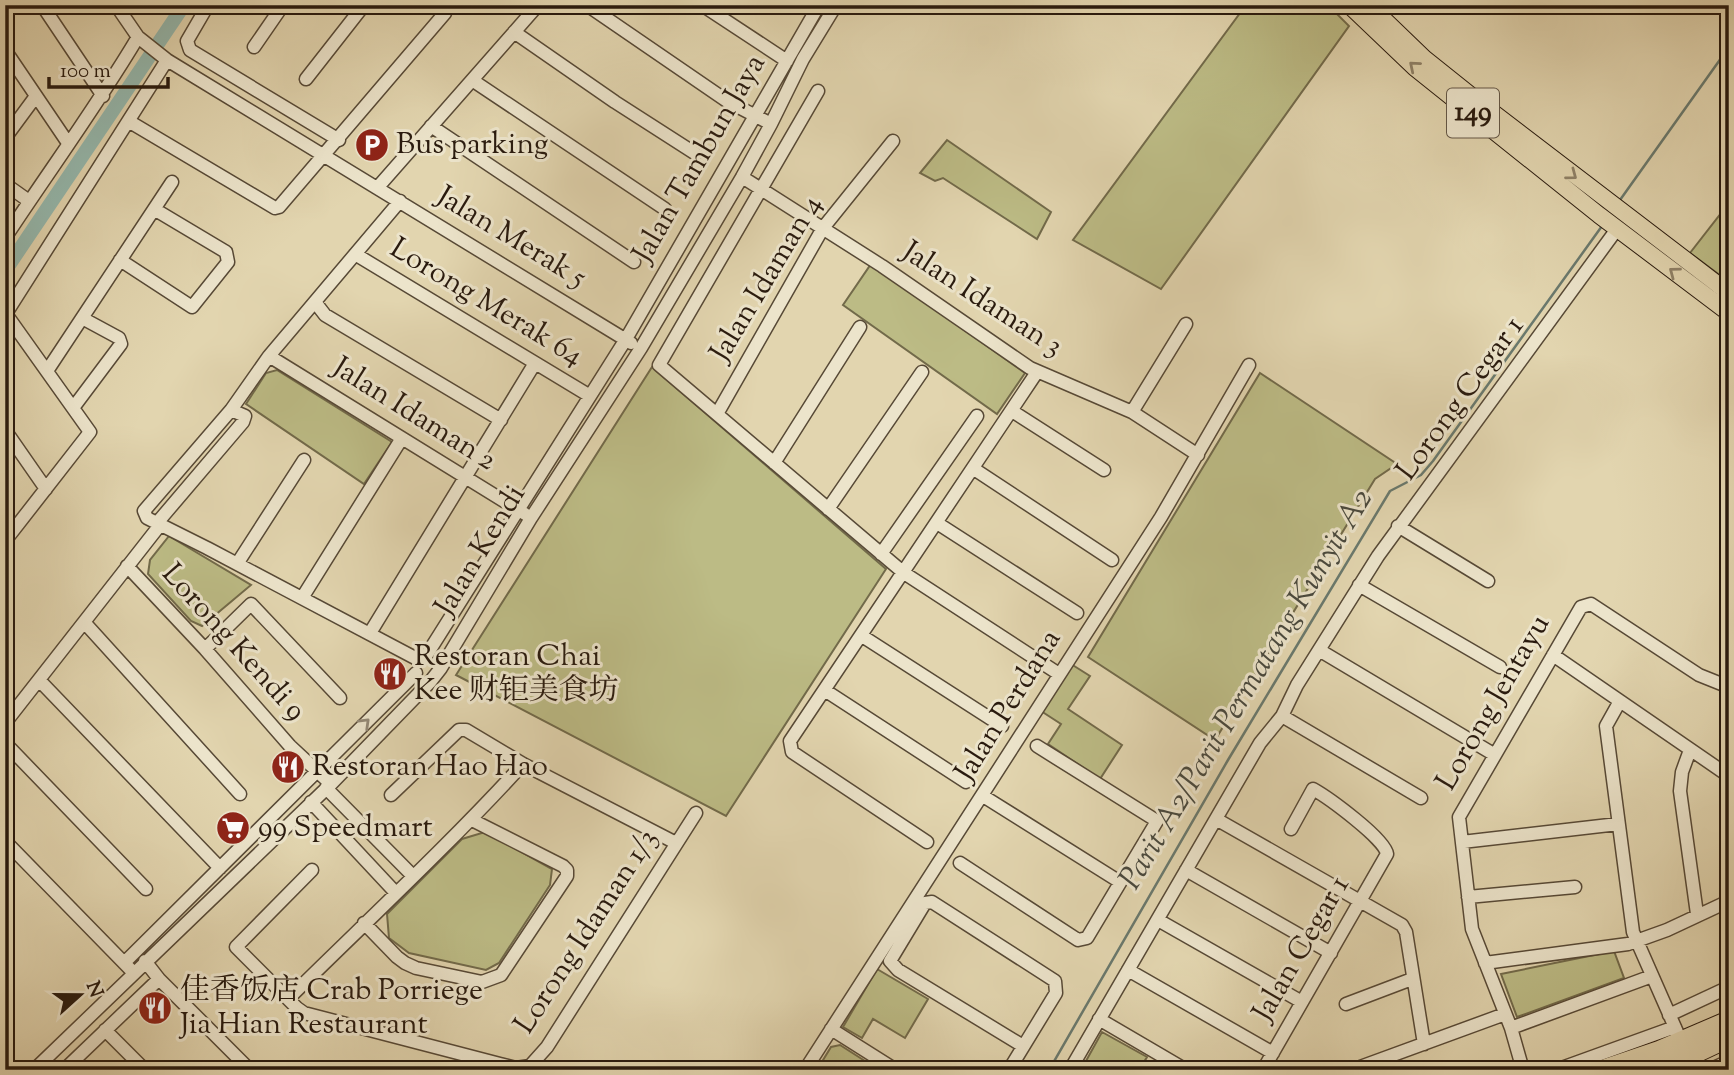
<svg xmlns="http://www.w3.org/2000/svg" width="1734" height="1075" font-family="'Sorts Mill Goudy','Noto Serif SC',serif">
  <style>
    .green { fill: #bcbb85; stroke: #726a4a; stroke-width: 2 }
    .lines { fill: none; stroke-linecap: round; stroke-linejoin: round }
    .stream { stroke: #6a796d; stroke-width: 2.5 }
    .river { stroke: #95b8ad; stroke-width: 14 }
    .minor-casing { stroke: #574936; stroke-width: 15 }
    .major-casing { stroke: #291a0e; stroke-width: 18 }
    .highway-casing { stroke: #291a0e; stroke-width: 20 }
    .minor { stroke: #ece4cb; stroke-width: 12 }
    .major { stroke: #e2d5af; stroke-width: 16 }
    .highway { stroke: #e2d5af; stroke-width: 18 }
    .oneway { stroke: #8f8167 }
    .oneway2 { stroke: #948976 }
    .labels { text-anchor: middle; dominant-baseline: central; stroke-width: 6; stroke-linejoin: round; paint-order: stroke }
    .shield { fill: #ece4cb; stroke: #645747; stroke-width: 2 }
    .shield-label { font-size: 28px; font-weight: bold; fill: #291a0e }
    .poi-label { font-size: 30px; fill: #291a0e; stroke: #ece4cb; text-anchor: start }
    .street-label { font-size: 30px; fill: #291a0e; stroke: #ece4cb }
    .water-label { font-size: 32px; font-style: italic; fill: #49493e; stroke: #ece4cb }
  </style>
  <rect width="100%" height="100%" fill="#e2d5af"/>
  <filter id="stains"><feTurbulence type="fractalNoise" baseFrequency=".00286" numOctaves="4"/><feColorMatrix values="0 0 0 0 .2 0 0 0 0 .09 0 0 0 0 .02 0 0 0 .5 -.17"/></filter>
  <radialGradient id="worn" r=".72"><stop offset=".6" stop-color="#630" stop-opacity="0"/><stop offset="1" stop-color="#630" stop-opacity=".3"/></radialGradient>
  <!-- green -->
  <path class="green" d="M1246,5H1328L1349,26L1161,289L1073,240Z
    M947,140L1051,212L1037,239L943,178L935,181L920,173Z
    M1729,203V282L1690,253Z
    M871,264L1025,373L997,414L843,305Z
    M652,367L886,569L726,816L456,675Z
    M277,370L392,442L364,484L246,404L266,373Z
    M1260,373L1397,464L1375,479L1215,740L1088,657Z
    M169,536L251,585L202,626L191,621L148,574L150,560Z
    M1071,664L1090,676L1068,709L1122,745L1100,779L1048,744L1061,724L1041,711Z
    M485,832L552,869L550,885L499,963L486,970L409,953L389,938L387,914L462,839Z
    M1614,951L1624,978L1517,1017L1501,974Z
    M877,969L928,999L905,1038L873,1019L862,1038L843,1027Z
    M1102,1032L1147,1057L1139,1070H1081Z
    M840,1045L879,1070H817L831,1047Z"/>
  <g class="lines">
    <!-- stream -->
    <path class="stream" d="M1620,200L1729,47
      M1049,1070L1228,760L1390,491L1421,475L1433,461L1602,226"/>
    <!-- river -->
    <path class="river" d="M5,271L184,5"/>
    <!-- minor casing -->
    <g class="minor-casing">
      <path id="minor" d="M42,5L103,96
        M116,5L138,37L167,60L631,343
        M208,5L187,41L190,50L339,140
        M587,5L727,101L771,124
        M702,5L787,61
        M514,32L615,102L696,154
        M254,47L283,5
        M5,50L68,143
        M306,79L364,5
        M472,80L665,209
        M818,91L659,365L904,573L1059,674
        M130,122L275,208L279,207L445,13L446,7L444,5
        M431,126L634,262
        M5,138L36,96
        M742,177L882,266L1030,368L1132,412L1198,455
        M5,184L29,201
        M378,187L538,5
        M400,201L269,356L231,410L144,511L147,518L207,548L417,659L426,656L626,339L819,5
        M5,238C49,171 97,106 138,37
        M355,254L590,396
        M120,260L192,307L228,262L226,252L154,209
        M315,302L325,315L501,420
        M5,315L167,60
        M269,356L525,514
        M47,371L172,182
        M73,408L121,344L119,338L82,318
        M1012,411L1104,470
        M1132,412L1186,324
        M717,414L823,228L893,141
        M5,430L46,489
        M774,463L860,327
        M974,469L1112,560
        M828,509L922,372
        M157,523L243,422L245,416L231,410
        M937,523L1077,613
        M1398,526L1488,581
        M5,541L90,432L6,314
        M881,554L977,416
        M237,564L304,460
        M127,566L205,649L290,746L331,784
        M1359,585L1500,667
        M302,598L402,438
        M84,622L240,794
        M370,633L535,363
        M862,636L1002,726
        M205,649L251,604L340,698
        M1319,650L1495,755
        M1553,655L1729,776
        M39,680L220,868
        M826,691L966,782
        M1620,701L1606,726L1633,932L1681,1041
        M1282,716L1421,798
        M5,723L160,525
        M5,743L146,889
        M1690,750L1682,772L1680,791L1697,914
        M326,788L412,875
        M391,795L459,730H466L523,764L676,843
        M983,796L1120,882
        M311,802L395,892
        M1216,819L1402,925L1406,932L1424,1044
        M5,841L130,969
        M927,842L792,752L790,741L1037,372
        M1462,842L1618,824
        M960,863L1078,940L1087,938L1157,821L1037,746
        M312,870L236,947L297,1008L304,1013L500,1064L516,1068L530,1066L547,1047L696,813
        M1186,870L1331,953
        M1468,897L1575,887
        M1158,920L1302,1002
        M364,923L397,957L405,963L416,968L482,982L501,975L567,876V870L563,866L472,820
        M145,961L159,979L250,1070
        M124,963L416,673
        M1485,963L1628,944L1667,930L1729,901
        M1128,970L1273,1053
        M288,999C367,921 449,845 523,764
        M1346,1004L1412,979
        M1669,1015L1729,987
        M1099,1019L1186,1070
        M1511,1028L1652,976
        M831,1029L896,1070
        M105,1030L145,1070
        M34,1070L331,784L430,682L441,668L531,518L641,348L742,177L771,124L803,59L836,5
        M64,1070L159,979
        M805,1070L1161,517L1249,365
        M1009,1070L1056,993L1055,981L932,902L925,903L890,961L898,970L1023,1046
        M1070,1070L1260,743L1282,716L1297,685L1378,556L1617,229
        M1263,1070L1387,854C1385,839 1329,798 1313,789L1291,829
        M1352,1070L1505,1014
        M1523,1070L1511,1028L1472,929L1459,817L1581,607L1591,604L1699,675L1729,687
        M1556,1070L1675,1027
        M1709,1070L1729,1061"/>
    </g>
    <!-- major casing -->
    <g class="major-casing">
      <path id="major" d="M1349,5L1415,68L1599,215L1729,313
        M1369,5L1424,58L1474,98L1729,293"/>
    </g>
    <!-- highway casing -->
    <g class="highway-casing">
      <path id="highway" d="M1600,1070L1659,1050L1729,1020
        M1650,1070L1693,1055L1729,1038"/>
    </g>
    <!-- minor -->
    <use href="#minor" class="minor"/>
    <!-- major -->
    <use href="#major" class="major"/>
    <!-- highway -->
    <use href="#highway" class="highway"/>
  </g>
  <!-- one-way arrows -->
  <defs><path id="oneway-chevron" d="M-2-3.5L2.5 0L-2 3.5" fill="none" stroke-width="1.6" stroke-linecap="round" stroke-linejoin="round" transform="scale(1.75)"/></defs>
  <g class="oneway">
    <use href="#oneway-chevron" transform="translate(1414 66) rotate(-140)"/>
    <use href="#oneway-chevron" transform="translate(1572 175) rotate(37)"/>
    <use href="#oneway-chevron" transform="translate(1674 272) rotate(-143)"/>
  </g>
  <use class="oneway2" href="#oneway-chevron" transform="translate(365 723) rotate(-44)"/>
  <!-- icons -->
  <defs>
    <g id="parking-disc" transform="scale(1.75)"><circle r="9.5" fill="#8f2418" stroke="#ece4cb"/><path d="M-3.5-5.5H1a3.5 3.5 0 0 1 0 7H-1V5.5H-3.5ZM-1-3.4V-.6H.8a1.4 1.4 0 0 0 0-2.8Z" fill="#fff"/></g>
    <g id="restaurant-disc" transform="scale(1.75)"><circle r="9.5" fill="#8f2418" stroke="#ece4cb"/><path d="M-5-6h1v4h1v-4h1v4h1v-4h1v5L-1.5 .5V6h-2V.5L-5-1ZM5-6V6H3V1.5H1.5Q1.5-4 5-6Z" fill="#fff"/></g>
    <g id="supermarket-disc" transform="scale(1.75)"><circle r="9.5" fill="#8f2418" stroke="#ece4cb"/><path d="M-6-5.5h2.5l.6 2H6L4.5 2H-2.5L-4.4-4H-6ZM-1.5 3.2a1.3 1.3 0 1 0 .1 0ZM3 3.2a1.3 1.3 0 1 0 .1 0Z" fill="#fff"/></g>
  </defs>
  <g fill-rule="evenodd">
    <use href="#parking-disc" x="372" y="145"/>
    <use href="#restaurant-disc" x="390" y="674"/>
    <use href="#restaurant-disc" x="288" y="767"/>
    <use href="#supermarket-disc" x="233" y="828"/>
    <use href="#restaurant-disc" x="155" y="1008"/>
  </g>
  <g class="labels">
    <!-- shield labels -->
    <rect class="shield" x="1447" y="88.5" width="52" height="49" rx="5"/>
    <g class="shield-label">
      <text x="1473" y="113">149</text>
    </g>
    <!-- poi labels -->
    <g class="poi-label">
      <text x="396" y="145">Bus parking</text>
      <text x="414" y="657">Restoran Chai<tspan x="414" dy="34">Kee 财钜美食坊</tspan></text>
      <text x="312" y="767">Restoran Hao Hao</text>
      <text x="258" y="828">99 Speedmart</text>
      <text x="180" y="991">佳香饭店 Crab Porriege<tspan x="180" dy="34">Jia Hian Restaurant</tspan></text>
    </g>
    <!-- street labels -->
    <g class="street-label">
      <text transform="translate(700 159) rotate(-60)">Jalan Tambun Jaya</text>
      <text transform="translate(511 238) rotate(31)">Jalan Merak 5</text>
      <text transform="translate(767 279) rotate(-59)">Jalan Idaman 4</text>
      <text transform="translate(982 300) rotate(33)">Jalan Idaman 3</text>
      <text transform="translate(486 303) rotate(31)">Lorong Merak 64</text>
      <text transform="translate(1461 399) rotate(-54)">Lorong Cegar 1</text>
      <text transform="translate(414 415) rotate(32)">Jalan Idaman 2</text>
      <text transform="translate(481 551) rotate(-59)">Jalan Kendi</text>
      <text transform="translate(233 643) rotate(48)">Lorong Kendi 9</text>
      <text transform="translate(1494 703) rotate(-60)">Lorong Jentayu</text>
      <text transform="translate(1009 706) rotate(-58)">Jalan Perdana</text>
      <text transform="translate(587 932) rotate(-57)">Lorong Idaman 1/3</text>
      <text transform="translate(1302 949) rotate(-60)">Jalan Cegar 1</text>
    </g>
    <!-- water labels -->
    <g class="water-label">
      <text transform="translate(1247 690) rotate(-59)">Parit A2/Parit Permatang Kunyit A2</text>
    </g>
  </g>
  <!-- margin -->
  <rect width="1734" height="1075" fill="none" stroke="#e2d5af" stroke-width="28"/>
  <rect x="7" y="7" width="1720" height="1061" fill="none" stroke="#291a0e" stroke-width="3.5"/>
  <rect x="14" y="14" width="1706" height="1047" fill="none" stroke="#291a0e" stroke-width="2"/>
  <!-- north arrow -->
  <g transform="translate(80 995) rotate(69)" stroke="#ece4cb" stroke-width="5" paint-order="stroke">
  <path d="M0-5L12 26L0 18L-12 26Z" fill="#291a0e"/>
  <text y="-10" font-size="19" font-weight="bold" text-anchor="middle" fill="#291a0e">N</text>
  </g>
  <!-- scale -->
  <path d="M49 77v10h119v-10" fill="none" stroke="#291a0e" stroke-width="3.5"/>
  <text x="60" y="77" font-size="21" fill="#291a0e" stroke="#ece4cb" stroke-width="5" paint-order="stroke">100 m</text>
  <rect width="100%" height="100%" filter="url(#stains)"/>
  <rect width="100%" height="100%" fill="url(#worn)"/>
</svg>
